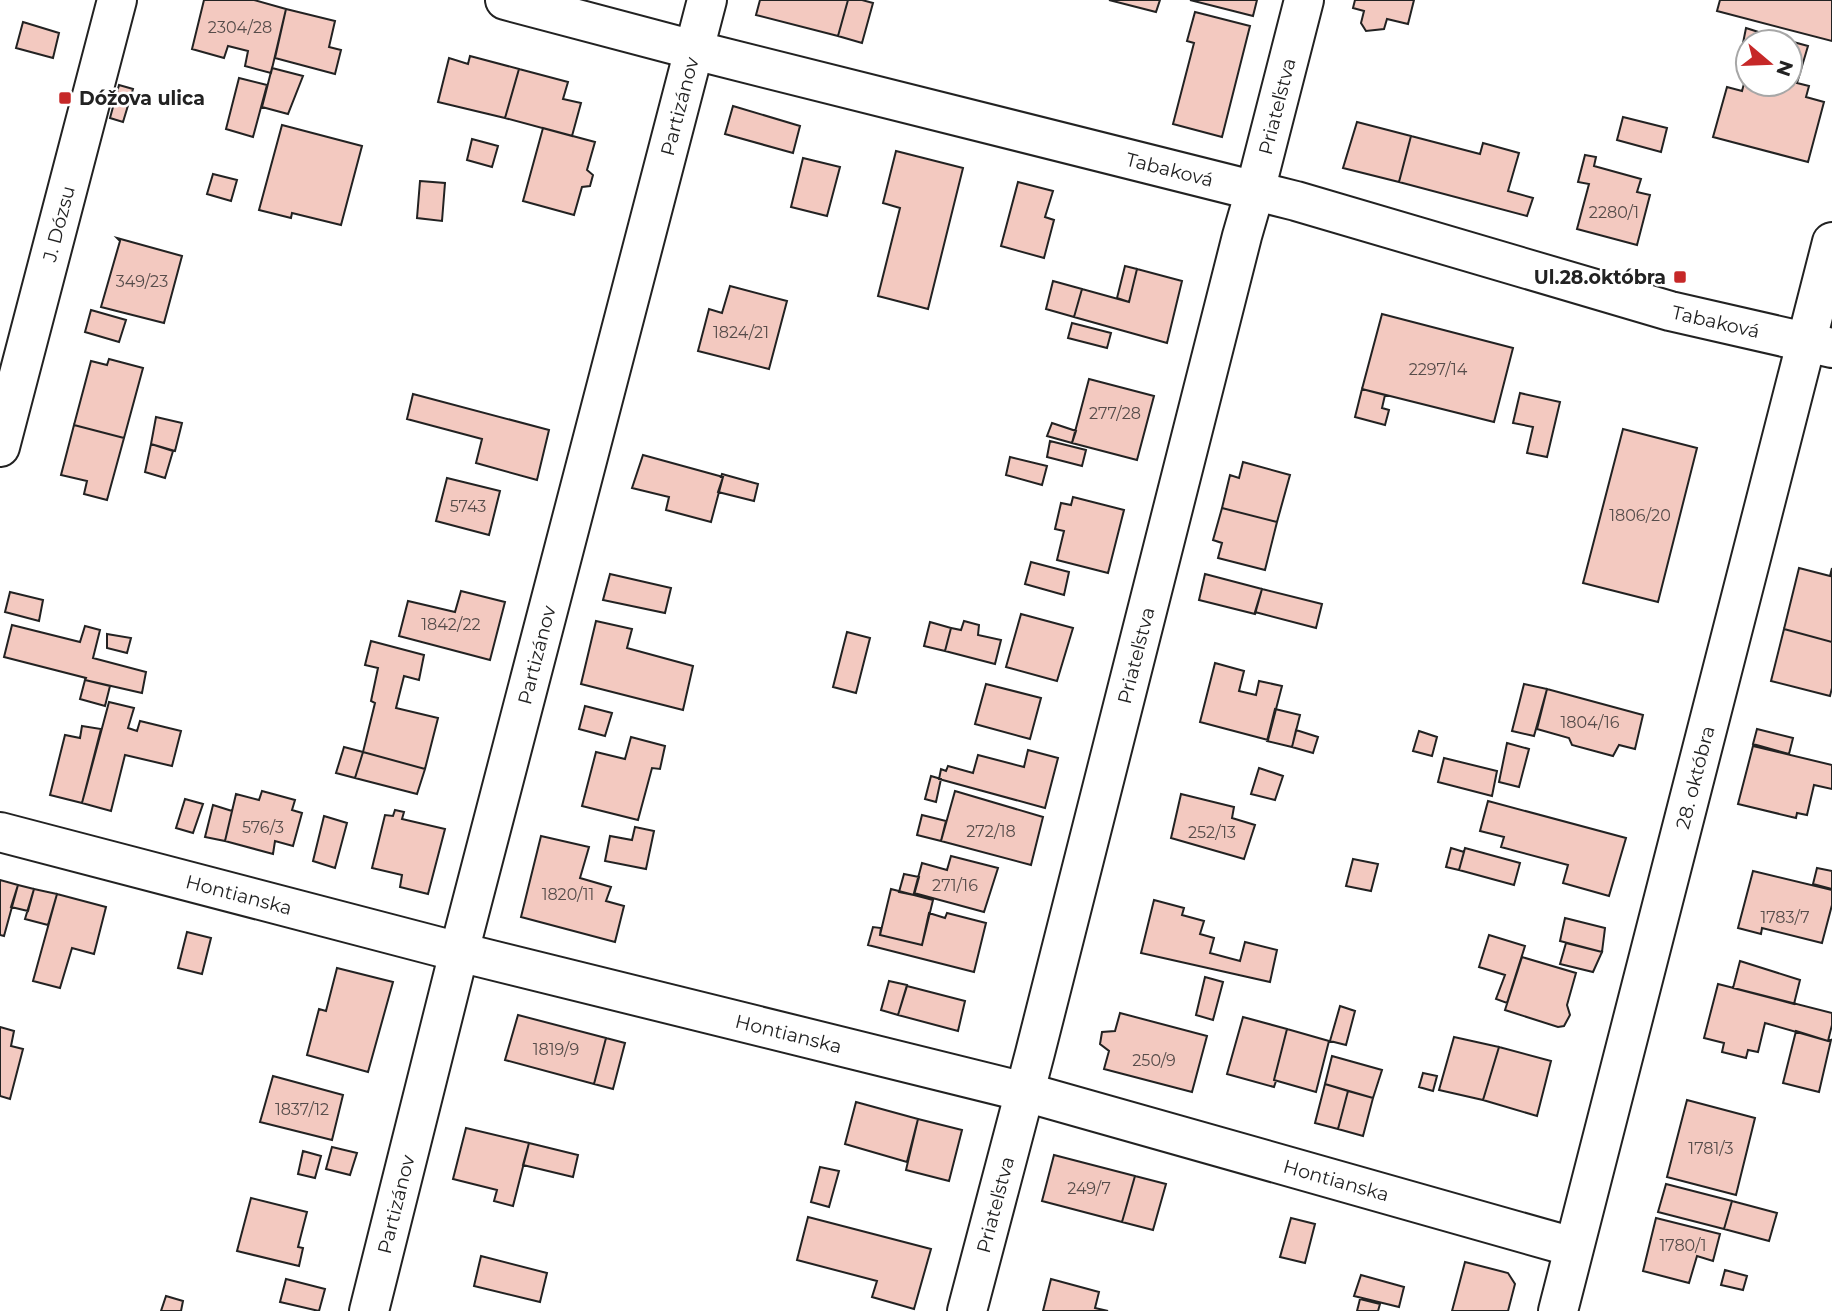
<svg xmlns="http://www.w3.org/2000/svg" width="1832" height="1311" font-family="Montserrat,sans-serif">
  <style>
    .building { fill: #f3c9c0; stroke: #222; stroke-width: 2 }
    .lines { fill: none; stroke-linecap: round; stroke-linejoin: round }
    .minor-casing { stroke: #222; stroke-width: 42 }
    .minor { stroke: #fff; stroke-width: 38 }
    .poi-dot { fill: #c62828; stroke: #fff; stroke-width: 2.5 }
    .labels { text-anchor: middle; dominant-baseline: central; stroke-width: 5; stroke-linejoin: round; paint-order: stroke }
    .number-label { font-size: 16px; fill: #564c4a }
    .poi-label { font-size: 19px; font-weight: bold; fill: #222; stroke: #fff; text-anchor: start }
    .street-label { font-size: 19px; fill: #222; stroke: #fff }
  </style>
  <rect width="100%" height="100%" fill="#fff"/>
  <!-- building -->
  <path class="building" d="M204,0H254L286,9L271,73L245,66L248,51L228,46L224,58L192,49Z
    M760,0H848L838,36L756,15Z
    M848,0H862L873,3L862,43L838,36Z
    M1109,0H1160L1156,12Z
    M1190,0H1257L1253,16Z
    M1355,0H1414L1408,24L1387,19L1384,29L1366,31L1361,23L1364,11L1353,8Z
    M1720,0H1832V41L1717,11Z
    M286,9L335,21L329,47L341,50L335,74L275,58Z
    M1195,12L1250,26L1222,137L1173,124L1194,43L1187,41Z
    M23,22L59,33L53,58L16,48Z
    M1746,28L1771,36L1769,42H1748V50L1742,48Z
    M1771,36L1808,46L1797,83L1809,86L1806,97L1824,102L1808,162L1713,137L1727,87L1742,91L1748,69V84H1790V42H1769Z
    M470,56L519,69L505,118L438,102L449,58L468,64Z
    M272,68L303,76L288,114L262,107Z
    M519,69L568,82L563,99L581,103L572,136L505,118Z
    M239,78L267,85L253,137L226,129Z
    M119,85L133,89L123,122L110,118Z
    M733,106L800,126L793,153L725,134Z
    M1623,117L1667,128L1661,152L1617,140Z
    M1357,122L1411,136L1399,182L1343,168Z
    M282,125L362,146L341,225L292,213L291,218L259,210Z
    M543,128L595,142L587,170L593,175L590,186L582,187L574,215L523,201Z
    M1411,136L1480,154L1483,143L1519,153L1508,191L1533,198L1527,216L1399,182Z
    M472,139L498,146L492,167L467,160Z
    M896,151L963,168L928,309L878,296L900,208L883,203Z
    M1585,155L1596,157L1594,166L1641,179L1637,192L1650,195L1637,245L1577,229L1589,184L1578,182Z
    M803,158L840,167L827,216L791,207Z
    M213,174L237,180L231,201L207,194Z
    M420,181L445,183L442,221L417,218Z
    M1018,182L1053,191L1045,217L1054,220L1044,258L1001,246Z
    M117,238L182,256L164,323L101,307L120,241Z
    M1125,266L1137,269L1129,302L1117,298Z
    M1137,269L1182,281L1167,343L1074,317L1082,289L1129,302Z
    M1053,281L1082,289L1074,317L1046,309Z
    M730,286L787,301L769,369L698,351L709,309L722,313Z
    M91,310L126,320L119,342L85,332Z
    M1382,314L1513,348L1494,422L1362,389Z
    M1072,323L1111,333L1107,348L1068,338Z
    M109,359L143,368L124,438L74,425L91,361L107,365Z
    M1089,379L1154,396L1137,460L1072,443Z
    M1362,389L1385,395L1382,408L1389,410L1385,425L1355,417Z
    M1520,393L1560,402L1547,457L1527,453L1533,427L1513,423Z
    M413,394L549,430L537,480L476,463L482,439L407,419Z
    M156,417L182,423L175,451L151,444Z
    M1052,423L1076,431L1072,443L1047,436Z
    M74,425L124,438L107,500L84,494L87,481L61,475Z
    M1623,429L1697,448L1658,602L1583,583Z
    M1050,441L1086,450L1082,466L1047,457Z
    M151,444L173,451L165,478L145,472Z
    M643,455L723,477L711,522L666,510L669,497L632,488Z
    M1010,457L1047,466L1042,485L1006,475Z
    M1243,462L1290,475L1277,522L1222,508L1230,475L1239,478Z
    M722,474L758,484L754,501L718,492L723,477H721Z
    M447,478L500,491L489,535L436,521Z
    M1073,497L1124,510L1108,573L1057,560L1064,531L1055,529L1061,503L1071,505Z
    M1222,508L1277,522L1265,570L1218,558L1222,543L1213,540Z
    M1031,562L1069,572L1064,595L1025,584Z
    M1799,568L1830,576L1832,568V642L1784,629Z
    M610,574L671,588L665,613L603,600Z
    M1205,574L1262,589L1255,614L1199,600Z
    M1262,589L1322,604L1316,628L1255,612Z
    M461,591L505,602L490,660L399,636L408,601L455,612Z
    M10,592L43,600L39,621L5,612Z
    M1021,614L1073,628L1057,681L1006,667Z
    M596,621L632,629L627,648L693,666L683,710L581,684Z
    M964,621L979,625L978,635L1001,640L995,664L945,651L951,628L961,630Z
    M930,622L951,628L945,651L924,646Z
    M12,625L80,642L85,626L100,630L93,658L146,672L142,693L85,680L86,678L4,657Z
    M1784,629L1832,642V688L1830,696L1771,681Z
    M847,632L870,638L856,693L833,687Z
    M107,634L131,638L127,653L107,648Z
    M371,641L424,655L419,680L404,676L396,708L438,718L425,769L363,752L375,703L371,701L378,668L365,665Z
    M1215,663L1244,671L1239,691L1256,695L1259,681L1282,686L1268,740L1200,722Z
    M85,680L110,686L105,706L80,699Z
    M986,684L1041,698L1030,739L975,724Z
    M1524,684L1547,689L1534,736L1512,731Z
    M1547,689L1643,715L1635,749L1619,745L1613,756L1572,745L1569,738L1537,729Z
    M109,702L134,708L128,728L137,731L140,721L181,731L172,766L125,755L111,811L82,803Z
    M585,706L612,713L605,736L579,729Z
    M1275,709L1300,715L1292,747L1267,741Z
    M82,726L101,729L82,803L50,795L65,735L80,738Z
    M1757,729L1793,738L1789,754L1753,744Z
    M1296,730L1318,737L1313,753L1292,747Z
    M1419,731L1437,737L1432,756L1413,751Z
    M631,737L665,746L660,769L652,768L638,820L582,806L596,752L625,759Z
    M1507,743L1529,749L1519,787L1499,782Z
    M1753,746L1832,765V789L1814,785L1807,815L1797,813L1796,818L1738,804Z
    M344,747L363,752L355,778L336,773Z
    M1028,750L1058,758L1045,808L939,779L941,769L946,771L948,766L973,773L978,755L1024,767Z
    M363,752L425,769L417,794L355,778Z
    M1444,758L1497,771L1492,796L1438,782Z
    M1259,768L1283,776L1275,800L1251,794Z
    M931,776L941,779L936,802L925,799Z
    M262,791L295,800L292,810L302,813L293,846L275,841L273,854L225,841L236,794L259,800Z
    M955,791L1043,817L1031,865L941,841Z
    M1181,794L1234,807L1232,818L1255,825L1244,859L1171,838Z
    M185,799L203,804L193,833L176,828Z
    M1488,801L1626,838L1609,896L1563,883L1568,865L1501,847L1504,837L1480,831Z
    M213,805L232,811L225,841L205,837Z
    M395,810L404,812L402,819L445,829L428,894L400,887L402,875L372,868L385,815L393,816Z
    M922,815L946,821L941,841L917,835Z
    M324,816L347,823L335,868L313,861Z
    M635,827L654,831L646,869L605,861L610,836L632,840Z
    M541,836L589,847L580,878L611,887L606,901L624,906L615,942L521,917Z
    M1451,848L1464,852L1459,870L1446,867Z
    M1465,848L1520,863L1514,885L1459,870Z
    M951,856L998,868L984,912L914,893L922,863L947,870Z
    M1353,859L1378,864L1371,891L1346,886Z
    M1817,868L1832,871V889L1813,884Z
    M1753,871L1832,890V905L1822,943L1762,928L1761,934L1738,928Z
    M904,874L919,877L914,895L899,892Z
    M0,880L18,885L4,936L0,935Z
    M18,885L34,889L28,911L11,907Z
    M34,889L57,894L48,925L25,919Z
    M891,889L933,900L922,945L880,935Z
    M57,894L106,907L94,954L72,948L60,988L33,981Z
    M1154,900L1184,908L1182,915L1204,921L1200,934L1214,938L1210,953L1240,961L1245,942L1277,950L1270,982L1141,953Z
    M929,913L945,918L947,913L986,923L974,972L868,945L873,927L881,928L880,935L922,945Z
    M1565,918L1605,928L1602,952L1560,941Z
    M187,932L211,938L202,974L178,968Z
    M1489,935L1525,946L1507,1003L1496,999L1505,975L1479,967Z
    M1566,943L1602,952L1593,972L1560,964Z
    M1522,957L1576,973L1567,1005L1570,1015L1564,1026L1558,1027L1505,1010Z
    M1740,961L1800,980L1794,1004L1733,988Z
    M337,968L393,982L368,1072L307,1055L319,1009L326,1011Z
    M1205,977L1223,982L1213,1020L1196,1015Z
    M889,981L907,985L898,1015L881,1010Z
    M1718,984L1832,1013V1025L1828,1041L1765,1023L1758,1052L1748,1050L1746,1058L1722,1052L1724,1043L1704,1038Z
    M907,986L965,1001L958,1031L898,1015Z
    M1340,1006L1355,1011L1346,1045L1330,1041Z
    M1120,1013L1207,1036L1192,1092L1104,1069L1109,1051L1100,1044L1102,1032L1115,1031Z
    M518,1015L606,1038L594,1084L505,1060Z
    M1243,1017L1287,1029L1274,1080L1276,1081L1274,1087L1227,1074Z
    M0,1027L14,1031L11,1046L23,1049L10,1099L0,1096Z
    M1287,1029L1329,1041L1316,1092L1274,1080Z
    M1796,1031L1828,1041L1831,1040L1819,1092L1783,1083Z
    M1454,1037L1499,1047L1483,1100L1439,1090Z
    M606,1038L625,1043L613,1089L594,1084Z
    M1499,1047L1551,1061L1537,1116L1483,1100Z
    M1332,1056L1382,1070L1373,1098L1325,1084Z
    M1423,1073L1437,1076L1433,1091L1419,1087Z
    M273,1076L343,1095L332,1140L260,1122Z
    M1325,1084L1348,1091L1338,1129L1315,1123Z
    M1348,1091L1373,1098L1363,1136L1338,1129Z
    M1687,1100L1755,1118L1736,1195L1667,1177Z
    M856,1102L918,1119L907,1162L845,1144Z
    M918,1119L962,1130L949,1181L906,1170Z
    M466,1128L529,1143L513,1206L494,1201L497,1190L453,1179Z
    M529,1143L578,1155L573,1177L523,1165Z
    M332,1147L357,1153L350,1175L326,1169Z
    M303,1151L321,1156L315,1178L298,1174Z
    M1054,1155L1135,1176L1122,1222L1042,1201Z
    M820,1167L839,1171L829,1207L811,1202Z
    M1135,1176L1166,1184L1153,1230L1122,1222Z
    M1666,1184L1732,1201L1724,1229L1658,1212Z
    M251,1198L307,1212L298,1247L303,1248L299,1266L237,1251Z
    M1732,1201L1777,1213L1769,1241L1724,1229Z
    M808,1217L931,1249L914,1309L872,1297L877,1281L797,1260Z
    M1291,1218L1315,1224L1305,1263L1280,1257Z
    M1656,1218L1720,1234L1713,1261L1697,1256L1689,1283L1643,1271Z
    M481,1256L547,1273L540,1302L474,1286Z
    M1465,1262L1508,1273L1515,1284L1508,1311H1452Z
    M1725,1270L1747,1276L1743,1290L1721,1285Z
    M1361,1275L1404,1287L1399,1307L1354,1296Z
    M286,1279L325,1289L319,1311L280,1302Z
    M1051,1279L1099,1292L1095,1308L1108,1311H1043Z
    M166,1296L183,1301L181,1311H161Z
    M1360,1299L1380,1304L1378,1311H1357Z"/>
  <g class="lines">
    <!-- minor casing -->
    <g class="minor-casing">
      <g id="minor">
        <path id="s1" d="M505,0L694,50L1296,201L1670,311L1832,348"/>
        <path id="s2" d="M0,447L117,0"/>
        <path id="s3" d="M0,832L459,952L1025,1092L1573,1247"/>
        <path id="s4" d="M369,1311L459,952L707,0"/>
        <path id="s5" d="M967,1311L1035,1053L1242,236L1255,191L1304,0"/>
        <path id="s6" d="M1558,1311L1832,242"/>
      </g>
    </g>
    <!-- minor -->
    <use href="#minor" class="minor"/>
  </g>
  <!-- markers -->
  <g class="poi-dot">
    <rect x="58" y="91" width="14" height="14" rx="3.5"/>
    <rect x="1673" y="270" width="14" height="14" rx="3.5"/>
  </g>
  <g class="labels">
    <!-- number labels -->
    <g class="number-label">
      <text x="240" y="27">2304/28</text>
      <text x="1614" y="212">2280/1</text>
      <text x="142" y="281">349/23</text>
      <text x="741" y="332">1824/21</text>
      <text x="1438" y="369">2297/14</text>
      <text x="1115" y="413">277/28</text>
      <text x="468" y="506">5743</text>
      <text x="1640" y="515">1806/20</text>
      <text x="451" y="624">1842/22</text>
      <text x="1590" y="722">1804/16</text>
      <text x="263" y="827">576/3</text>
      <text x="991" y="831">272/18</text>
      <text x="1212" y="832">252/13</text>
      <text x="955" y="885">271/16</text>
      <text x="568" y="894">1820/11</text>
      <text x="1785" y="917">1783/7</text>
      <text x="556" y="1049">1819/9</text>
      <text x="1154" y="1060">250/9</text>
      <text x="302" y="1109">1837/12</text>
      <text x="1711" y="1148">1781/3</text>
      <text x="1089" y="1188">249/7</text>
      <text x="1683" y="1245">1780/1</text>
    </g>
    <!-- poi labels -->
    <g class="poi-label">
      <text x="79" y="98">Dóžova ulica</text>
      <text x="1666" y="277" text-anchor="end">Ul.28.októbra</text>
    </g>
    <!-- street labels -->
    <g class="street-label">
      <text stroke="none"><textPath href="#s4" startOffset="1244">Partizánov</textPath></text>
      <text stroke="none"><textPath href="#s5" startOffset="1244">Priateľstva</textPath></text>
      <text stroke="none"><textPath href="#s1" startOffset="686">Tabaková</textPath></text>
      <text stroke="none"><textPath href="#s2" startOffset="231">J. Dózsu</textPath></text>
      <text stroke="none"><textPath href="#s1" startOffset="1253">Tabaková</textPath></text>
      <text stroke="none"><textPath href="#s4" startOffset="677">Partizánov</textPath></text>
      <text stroke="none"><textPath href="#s5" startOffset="677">Priateľstva</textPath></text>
      <text stroke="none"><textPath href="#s6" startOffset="551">28. októbra</textPath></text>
      <text stroke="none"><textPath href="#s3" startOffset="247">Hontianska</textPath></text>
      <text stroke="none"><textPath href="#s3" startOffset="814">Hontianska</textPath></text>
      <text stroke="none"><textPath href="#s3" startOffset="1381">Hontianska</textPath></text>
      <text stroke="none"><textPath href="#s4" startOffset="110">Partizánov</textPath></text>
      <text stroke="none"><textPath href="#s5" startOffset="110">Priateľstva</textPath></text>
    </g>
  </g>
  <!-- north arrow -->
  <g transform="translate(1769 63) rotate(109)"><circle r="33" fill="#ffffff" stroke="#a7a7a7" stroke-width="2"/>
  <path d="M0-5L12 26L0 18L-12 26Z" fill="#c62828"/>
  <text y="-10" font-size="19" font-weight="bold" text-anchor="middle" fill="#222222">N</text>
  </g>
</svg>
